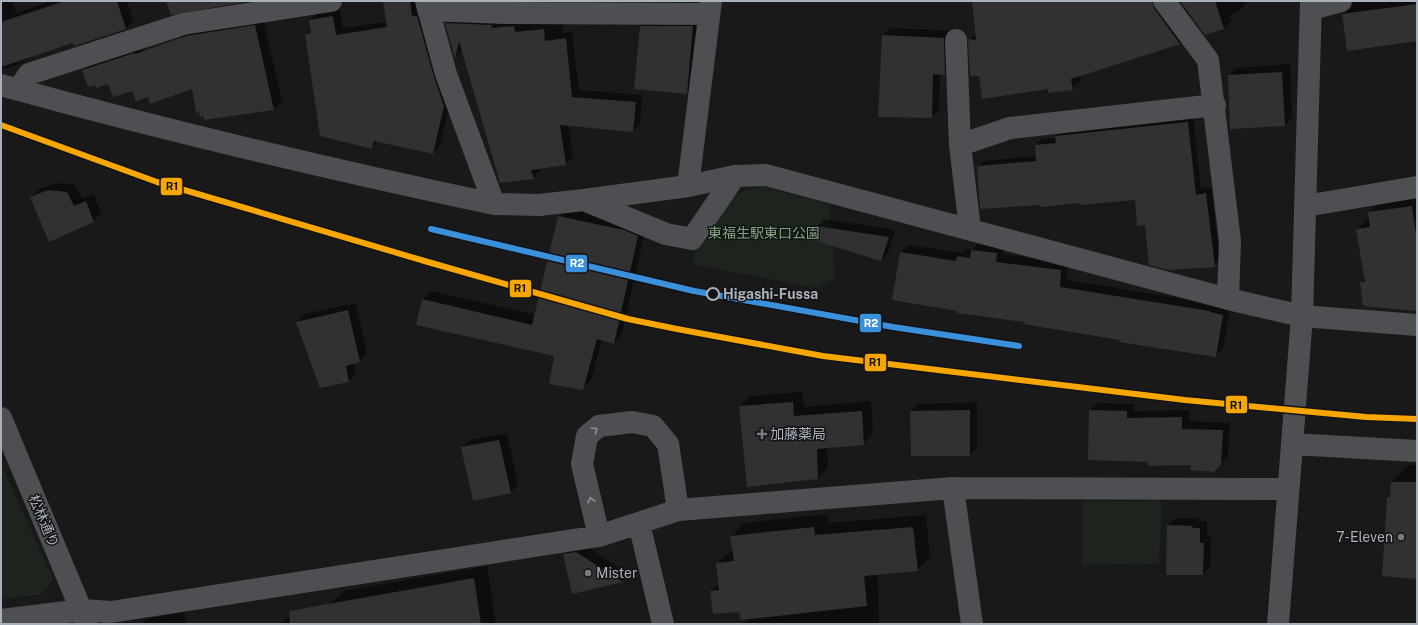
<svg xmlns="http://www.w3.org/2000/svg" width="1418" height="625" font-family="'Public Sans','Noto Sans JP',sans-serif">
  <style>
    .green { fill: #1d241d }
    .shadow { fill: #0007 }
    .building { fill: #313132 }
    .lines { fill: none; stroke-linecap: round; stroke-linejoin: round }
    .minor { stroke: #4d4f52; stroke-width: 22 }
    .rail-1-casing { stroke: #131316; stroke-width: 9 }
    .rail-2-casing { stroke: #131316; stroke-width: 9 }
    .rail-1 { stroke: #f7a600; stroke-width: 6 }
    .rail-2 { stroke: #3a90db; stroke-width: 6 }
    .oneway { stroke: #8e949c }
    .stop-dot { fill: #131316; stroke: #aab1bb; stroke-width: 2 }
    .poi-dot { fill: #777c82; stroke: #131316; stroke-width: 1.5 }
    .labels { text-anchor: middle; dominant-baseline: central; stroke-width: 3; stroke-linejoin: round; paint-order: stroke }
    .park-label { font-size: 14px; fill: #82a77f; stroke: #131316 }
    .stop-label { font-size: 14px; font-weight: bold; fill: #aab1bb; stroke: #131316; text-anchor: start }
    .poi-label { font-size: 14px; fill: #aab1bb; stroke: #131316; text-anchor: start }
    .street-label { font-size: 14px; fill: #aab1bb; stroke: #131316 }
    .line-badge { stroke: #131316; stroke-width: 1.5 }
    .badge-label { font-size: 11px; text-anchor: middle; font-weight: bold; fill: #fff }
    .pale-badge-label { font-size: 11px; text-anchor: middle; font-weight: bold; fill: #111 }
  </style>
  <rect width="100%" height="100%" fill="#191919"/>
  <!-- green -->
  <path class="green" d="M765,187L829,204L835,279L816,288L692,264L697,237L706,233L716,223L735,196L746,190Z
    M1,463L53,579L42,594L1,599Z
    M1082,501H1162L1159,564L1082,565Z"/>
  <!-- shadow -->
  <path class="shadow" d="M1,1H12L16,13L52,1H127L133,21L126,28L31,56L20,64L2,70Z
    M384,1H422L451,98L440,146L433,153L378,141L371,148L306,34L311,29L310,20L317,13L340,9L343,28L387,22Z
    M973,1H1164L1188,35L1180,43L1080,75L1081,81L1072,89L980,75L969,40L976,33Z
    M1181,1H1244L1246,4L1237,13L1230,15L1232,20L1224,28L1206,34Z
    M1353,1H1417V40L1343,14L1352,7Z
    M453,17L564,19L563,33L572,32L579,90L642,95L640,124L633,131L568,125L573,157L566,164L539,168L540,171L533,178L463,50L455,57L446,23Z
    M263,18L282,102L274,109L205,119L177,40L185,33Z
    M648,19H700L694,85L686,93L641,27Z
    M891,28L951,31L952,66L944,74L940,73L939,110L931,117L883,35Z
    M142,46L152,78L108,83L83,70L91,63Z
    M1290,64L1292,117L1285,125L1229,75L1236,68Z
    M1193,117L1201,189L1211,188L1220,260L1214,266L1146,224L1136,199L1041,204L978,167L983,161L1037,156L1036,145L1041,139L1056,138V136L1062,130Z
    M57,183L75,185L82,199L94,194L101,214L93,221L31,197L39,189Z
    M1417,198V310L1362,282L1365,279L1357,229L1367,220L1370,219L1369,213L1379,203Z
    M567,208L633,222L646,227L622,334L614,343L602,340L591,380L582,389L555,355L423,300L431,291L536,315L559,217Z
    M825,219L895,230L888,253L881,260L817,227Z
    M980,242L1004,246L1003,254L1068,263L1067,280L1217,304L1230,307L1223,349L1216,356L893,299L901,252L909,245L961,253L965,249L972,250Z
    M356,303L367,354L359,361L354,363L356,373L349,381L297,322L304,314Z
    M802,392L804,407L871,401L873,434L863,444L827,447L828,468L818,478L748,486L740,406L750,396Z
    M977,402V448L969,455L911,411L919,404Z
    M1098,403L1134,404V411L1189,410L1190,421L1230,423L1228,456L1214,471L1192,464L1149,461L1090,410Z
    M507,433L518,485L510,493L462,447L470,440Z
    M1408,465H1417V578L1388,497L1391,494L1392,482Z
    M827,514L828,523L926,515L930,557L917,570L878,574L879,624H748L747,619L740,611L711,591L720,583L717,564L730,551H733L731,536L744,523Z
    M1176,518H1200L1199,521H1207V536H1211L1210,567L1203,574L1168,525Z
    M584,545L629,574L622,581L564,555L571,547Z
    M487,566L496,624H281L287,618L332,611L331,604L344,591Z
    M184,612L186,624H141L146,619Z"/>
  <!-- building -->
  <path class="building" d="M65,1H117L126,29L74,46L73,43L1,67V22Z
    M166,1H250L171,15Z
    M383,1H410L412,16H417L434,77L444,106L433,154L374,141L372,149L320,136L305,34L311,33L309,20L333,16L336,35L387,27Z
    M972,1H1152L1154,8L1180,44L1071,79L1073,90L1048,93V89L982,99L979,76H970L968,39L976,40Z
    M1180,1H1215L1224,29L1205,35Z
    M1417,4V41L1347,51L1342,14Z
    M445,23L492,25L491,28L514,26L515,32L544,29L545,41L566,38L572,97L636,102L633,132L560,125L566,165L531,170L534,179L500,183L459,41L455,59Z
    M255,25L274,110L204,120L203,116L200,117L199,112L196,113L192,89L150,104L148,97L136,101L132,91L113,97L108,84L96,88L95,85L88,87L82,70L134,53L135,54L186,36Z
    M640,26H693L687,94L634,89Z
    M882,35L944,38L945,75L933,74L932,118L878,117Z
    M1282,72L1285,126L1230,129L1228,75Z
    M1188,122L1196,195L1206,193L1215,267L1169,270L1149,265L1145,225L1137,226L1135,200L1080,205V203L1040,207V205L980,209L977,166L1036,161L1035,145L1056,143L1055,136Z
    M48,190L67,192L74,206L86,201L94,222L49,242L30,197Z
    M1412,206L1417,242V311L1363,306L1360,282H1365L1356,229L1370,227L1368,212Z
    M558,216L624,230L638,236L614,344L597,339L583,390L549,384L554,356L416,325L422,299L532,325Z
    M816,226L889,237L881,261L813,240Z
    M971,250L997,253L996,262L1061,270L1060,287L1210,311V312L1223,315L1216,357L1119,342L1120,340L1023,324L1024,322L957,313V311L892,300L900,252L956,261L957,256L970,258Z
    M348,310L360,362L346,366L349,382L320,388L296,322Z
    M793,402L794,416L862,411L864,445L817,449L818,479L747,487L739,406Z
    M970,410V456H911L910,411Z
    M1089,410L1127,411V418L1182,417V429L1223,430L1221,464L1214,472L1190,470L1191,465L1148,466V462L1088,460Z
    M499,440L511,493L473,501L461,447Z
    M1391,482H1417V579L1382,576L1387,497H1390Z
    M1167,525L1193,526L1192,528H1200V543H1204L1203,575H1166Z
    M814,527L815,535L913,527L918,571L864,576L867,606L741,620L739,612L713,614L710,591L719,590L716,563L734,561L730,536Z
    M576,552L623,582L572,594L563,554Z
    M474,578L481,624H290L289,611Z"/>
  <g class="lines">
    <!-- minor -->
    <path class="minor" d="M1164,1L1208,60L1230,241L1228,299
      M1311,9L1341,1
      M428,10L505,13L709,14
      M956,40L960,145
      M1,85C164,130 329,169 494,204L446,74L426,1
      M18,90L29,74L183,24L331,1
      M688,186L711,1
      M584,200L666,234L692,239L735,176
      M494,204L539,205L584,200L688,186L735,176L766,175L1228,299L1302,316L1417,325
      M1305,206L1417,187
      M970,229L960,145L1010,128L1215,105
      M1,418L87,624
      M1292,444L1417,451
      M953,488L972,624
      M639,523L663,624
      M599,536L582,464L587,436L599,426L632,422L653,426L668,444L678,510
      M1,620L82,610L111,612L599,536L678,510L953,488L1288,489
      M1278,624L1302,316L1311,1"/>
    <!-- rail-1 casing -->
    <g class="rail-1-casing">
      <path id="rail-1" d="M1,125L157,182L428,262L628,319L677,329L823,356L1185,400L1366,417L1417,419"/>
    </g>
    <!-- rail-2 casing -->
    <g class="rail-2-casing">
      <path id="rail-2" d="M431,229L694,291L893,327L1019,346"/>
    </g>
    <!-- rail-1 -->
    <use href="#rail-1" class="rail-1"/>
    <!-- rail-2 -->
    <use href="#rail-2" class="rail-2"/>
  </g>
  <!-- one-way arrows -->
  <defs><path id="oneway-chevron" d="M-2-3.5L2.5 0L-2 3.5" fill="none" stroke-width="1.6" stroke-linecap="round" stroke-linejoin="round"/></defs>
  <g class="oneway">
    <use href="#oneway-chevron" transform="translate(595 430) rotate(-35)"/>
    <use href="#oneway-chevron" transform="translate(591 500) rotate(-103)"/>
  </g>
  <!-- markers -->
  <circle class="stop-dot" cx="713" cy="294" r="6"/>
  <g class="poi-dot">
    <path d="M760 428h4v4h4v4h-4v4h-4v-4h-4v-4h4z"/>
    <circle cx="1401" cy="537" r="4"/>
    <circle cx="588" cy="573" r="4"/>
  </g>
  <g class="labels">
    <!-- park labels -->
    <g class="park-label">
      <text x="764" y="233">東福生駅東口公園</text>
    </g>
    <!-- stop labels -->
    <g class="stop-label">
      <text x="723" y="294">Higashi-Fussa</text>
    </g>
    <!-- poi labels -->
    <g class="poi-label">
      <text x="770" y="434">加藤薬局</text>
      <text x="1393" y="537" text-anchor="end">7-Eleven</text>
      <text x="596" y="573">Mister</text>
    </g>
    <!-- street labels -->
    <g class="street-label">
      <text transform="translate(44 521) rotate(67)">松林通り</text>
    </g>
  </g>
  <g class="line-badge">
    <rect x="160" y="177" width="23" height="19" rx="4" fill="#f7a600"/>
    <rect x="565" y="254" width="23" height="19" rx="4" fill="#3a90db"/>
    <rect x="509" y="279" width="23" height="19" rx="4" fill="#f7a600"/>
    <rect x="859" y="313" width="23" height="20" rx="4" fill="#3a90db"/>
    <rect x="864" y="353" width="23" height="19" rx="4" fill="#f7a600"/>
    <rect x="1225" y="395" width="23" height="19" rx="4" fill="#f7a600"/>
  </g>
  <g class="badge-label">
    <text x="577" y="267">R2</text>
    <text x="871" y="327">R2</text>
  </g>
  <g class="pale-badge-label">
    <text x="172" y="190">R1</text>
    <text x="520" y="292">R1</text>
    <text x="875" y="366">R1</text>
    <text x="1236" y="409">R1</text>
  </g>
  <!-- border -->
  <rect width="1418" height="625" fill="none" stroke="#aab1bb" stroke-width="4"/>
</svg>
